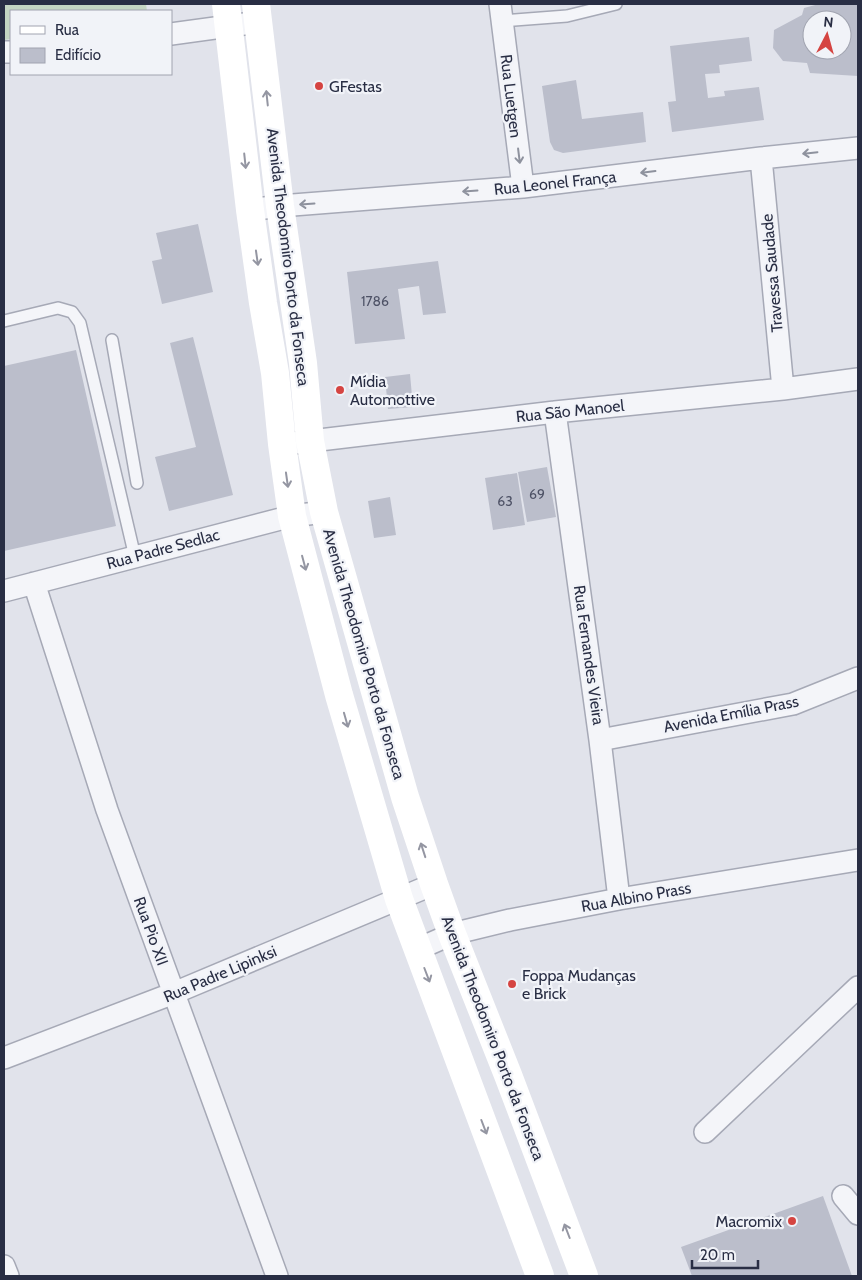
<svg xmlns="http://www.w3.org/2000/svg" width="862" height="1280" font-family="Cabin,sans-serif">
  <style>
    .green { fill: #c4d5c2 }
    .building { fill: #bbbecb; fill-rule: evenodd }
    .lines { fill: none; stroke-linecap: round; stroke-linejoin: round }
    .service-casing { stroke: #a6a9b6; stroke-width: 14 }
    .minor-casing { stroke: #a6a9b6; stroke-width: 24 }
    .service { stroke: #f4f5f9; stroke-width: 11 }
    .minor { stroke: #f4f5f9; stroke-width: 21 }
    .secondary { stroke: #fff; stroke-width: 28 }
    .oneway { stroke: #9496a2 }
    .oneway2 { stroke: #8e929e }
    .poi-dot { fill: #d54441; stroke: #f1f3f8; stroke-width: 2 }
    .labels { text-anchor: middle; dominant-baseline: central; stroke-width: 4.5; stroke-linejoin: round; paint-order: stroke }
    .number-label { font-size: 14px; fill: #4e5266 }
    .poi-label { font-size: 16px; fill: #292e44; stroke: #f1f3f8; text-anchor: start }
    .street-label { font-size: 16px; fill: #292e44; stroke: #f1f3f8 }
  </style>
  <rect width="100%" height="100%" fill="#e1e3eb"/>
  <!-- green -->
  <path class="green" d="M4,4H146L147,11H11V39L4,40Z"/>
  <!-- building -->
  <path class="building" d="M819,4H858V76L810,73L807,63L783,61L773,48L774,30L802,15L804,8ZM812,20H842V50H812Z
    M749,37L752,61L719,65L720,73L705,74L708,98L725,96L724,91L759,87L764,120L672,132L668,102L676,101L670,46Z
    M576,80L582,119L643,112L646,142L563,153L554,150L550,142L542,86Z
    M198,224L213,292L162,304L152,261L162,259L156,233Z
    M438,261L446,313L423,315L419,286L398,289L405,339L355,344L347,272Z
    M193,337L233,495L169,511L155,457L196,447L170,343Z
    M76,350L116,526L4,551V366Z
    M410,374L413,407L388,409L385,377Z
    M547,467L556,517L527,522L518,472Z
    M517,473L525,525L493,530L485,478Z
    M390,497L396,535L374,538L368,501Z
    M823,1196L852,1276H692L681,1247Z"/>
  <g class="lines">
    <!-- service casing -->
    <g class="service-casing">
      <path id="service" d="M502,21L567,16L616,4
        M4,321L58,308L72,312L80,323L135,557
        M112,340L137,483"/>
    </g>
    <!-- minor casing -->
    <g class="minor-casing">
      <path id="minor" d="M500,4L523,187
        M171,34L259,22
        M4,52H11
        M761,158L783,389
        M250,210L280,206L523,187L761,158L858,148
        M555,412L600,740L619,899
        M294,443L555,412L783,389L858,379
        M34,583L107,810L277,1276
        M4,591L292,516L324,512
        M600,740L793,704L858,678
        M418,949L452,934L510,920L619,899L858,860
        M4,1058L174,993L434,884
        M705,1132L858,987
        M843,1196L858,1214
        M4,1266L8,1276"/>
    </g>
    <!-- service -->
    <use href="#service" class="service"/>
    <!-- minor -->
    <use href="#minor" class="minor"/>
    <!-- secondary -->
    <path class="secondary" d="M226,4L250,210L263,303L275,373L282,444L292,516L339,695L399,899L540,1276
      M256,4L280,206L303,363L310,441L324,512L405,797L434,884L452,934L508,1075L584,1276"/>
  </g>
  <!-- one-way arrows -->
  <defs><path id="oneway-shaft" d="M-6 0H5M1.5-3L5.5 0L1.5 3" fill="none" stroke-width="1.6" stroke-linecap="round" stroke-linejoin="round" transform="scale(1.25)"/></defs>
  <g class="oneway">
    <use href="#oneway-shaft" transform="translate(267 98) rotate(-96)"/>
    <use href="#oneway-shaft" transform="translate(245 161) rotate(84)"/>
    <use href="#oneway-shaft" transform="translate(257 258) rotate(82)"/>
    <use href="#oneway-shaft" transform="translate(287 480) rotate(82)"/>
    <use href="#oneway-shaft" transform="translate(304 563) rotate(75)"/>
    <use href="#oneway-shaft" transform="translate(346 720) rotate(74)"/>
    <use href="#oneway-shaft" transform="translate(423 850) rotate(-108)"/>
    <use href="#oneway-shaft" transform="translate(427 975) rotate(69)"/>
    <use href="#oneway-shaft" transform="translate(484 1127) rotate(69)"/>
    <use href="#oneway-shaft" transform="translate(567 1231) rotate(-111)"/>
  </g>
  <g class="oneway2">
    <use href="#oneway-shaft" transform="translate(810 153) rotate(174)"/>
    <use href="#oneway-shaft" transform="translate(519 156) rotate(83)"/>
    <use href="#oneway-shaft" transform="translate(648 172) rotate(173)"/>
    <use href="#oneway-shaft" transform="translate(470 191) rotate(176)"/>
    <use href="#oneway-shaft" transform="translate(307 204) rotate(176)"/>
  </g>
  <!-- markers -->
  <g class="poi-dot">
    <circle cx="319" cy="86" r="5"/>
    <circle cx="340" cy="390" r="5"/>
    <circle cx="512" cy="984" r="5"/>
    <circle cx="792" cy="1221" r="5"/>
  </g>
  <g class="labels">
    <!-- number labels -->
    <g class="number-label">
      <text x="375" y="301">1786</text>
      <text x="537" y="494">69</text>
      <text x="505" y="501">63</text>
    </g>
    <!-- poi labels -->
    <g class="poi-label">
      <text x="329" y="86">GFestas</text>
      <text x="350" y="381">Mídia<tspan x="350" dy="18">Automottive</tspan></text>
      <text x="522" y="975">Foppa Mudanças<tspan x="522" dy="18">e Brick</tspan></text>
      <text x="782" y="1221" text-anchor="end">Macromix</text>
    </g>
    <!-- street labels -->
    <g class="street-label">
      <text transform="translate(511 96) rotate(83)">Rua Luetgen</text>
      <text transform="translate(555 183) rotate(-6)">Rua Leonel França</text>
      <text transform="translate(288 257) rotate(83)">Avenida Theodomiro Porto da Fonseca</text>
      <text transform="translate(772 273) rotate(-95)">Travessa Saudade</text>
      <text transform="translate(570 411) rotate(-6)">Rua São Manoel</text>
      <text transform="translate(163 549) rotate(-15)">Rua Padre Sedlac</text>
      <text transform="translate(364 654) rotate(74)">Avenida Theodomiro Porto da Fonseca</text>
      <text transform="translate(589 655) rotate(82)">Rua Fernandes Vieira</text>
      <text transform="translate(731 714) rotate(-11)">Avenida Emília Prass</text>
      <text transform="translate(636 897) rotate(-10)">Rua Albino Prass</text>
      <text transform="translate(151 931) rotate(70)">Rua Pio XII</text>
      <text transform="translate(220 974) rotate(-23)">Rua Padre Lipinksi</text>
      <text transform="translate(493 1038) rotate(69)">Avenida Theodomiro Porto da Fonseca</text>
    </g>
  </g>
  <!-- border -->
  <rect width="862" height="1280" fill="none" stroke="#292e44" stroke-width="10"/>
  <!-- legend -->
  <rect x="10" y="10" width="162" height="65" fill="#f1f3f8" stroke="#a1a4b0"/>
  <rect x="20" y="26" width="25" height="8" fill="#ffffff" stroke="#a1a4b0"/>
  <text x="55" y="35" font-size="15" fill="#292e44">Rua</text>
  <rect x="20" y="48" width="25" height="15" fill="#bbbecb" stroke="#a1a4b0"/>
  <text x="55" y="60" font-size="15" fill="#292e44">Edifício</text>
  <!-- north arrow -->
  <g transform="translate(827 35) rotate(6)"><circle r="24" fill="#f1f3f8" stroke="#a1a4b0"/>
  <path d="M0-4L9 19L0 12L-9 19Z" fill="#d54441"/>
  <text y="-8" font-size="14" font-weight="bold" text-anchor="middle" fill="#292e44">N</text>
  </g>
  <!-- scale -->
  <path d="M692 1260v8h66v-8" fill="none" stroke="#292e44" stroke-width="2.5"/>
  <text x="700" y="1260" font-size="15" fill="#292e44" stroke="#f1f3f8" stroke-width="4" paint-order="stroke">20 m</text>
</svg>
